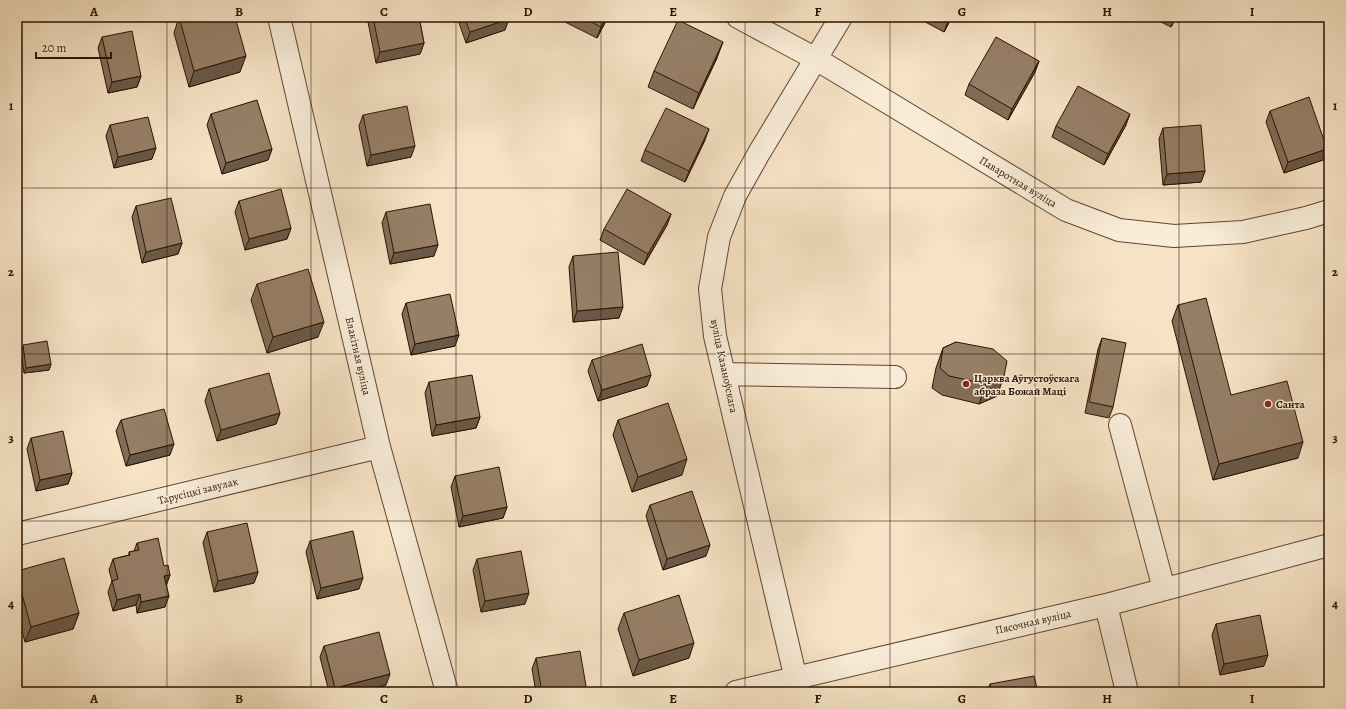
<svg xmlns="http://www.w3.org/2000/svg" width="1346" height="709" font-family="Alegreya,serif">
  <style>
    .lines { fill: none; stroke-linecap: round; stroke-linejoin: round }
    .minor-casing { stroke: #5f4631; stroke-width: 24 }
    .minor { stroke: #f9edd9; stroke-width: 22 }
    .wall { fill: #816d58; stroke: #2d1200 }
    .shaded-wall { fill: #695947; stroke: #2d1200 }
    .building { fill: #967f66; stroke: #2d1200 }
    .grid { fill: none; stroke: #2d1200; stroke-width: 1; stroke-opacity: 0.55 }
    .poi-dot { fill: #8f2418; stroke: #f9edd9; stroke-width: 1.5 }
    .labels { text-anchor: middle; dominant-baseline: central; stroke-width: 3; stroke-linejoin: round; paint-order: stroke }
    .street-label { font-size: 11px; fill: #2d1200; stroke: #f9edd9 }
    .poi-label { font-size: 11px; font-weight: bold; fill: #2d1200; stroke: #f9edd9; text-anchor: start }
    .neatline { fill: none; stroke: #2d1200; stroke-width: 1.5 }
    .grid-label { font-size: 13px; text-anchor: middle; font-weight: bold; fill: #2d1200 }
  </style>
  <rect width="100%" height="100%" fill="#f6e3c5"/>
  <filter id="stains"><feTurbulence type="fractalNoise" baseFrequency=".005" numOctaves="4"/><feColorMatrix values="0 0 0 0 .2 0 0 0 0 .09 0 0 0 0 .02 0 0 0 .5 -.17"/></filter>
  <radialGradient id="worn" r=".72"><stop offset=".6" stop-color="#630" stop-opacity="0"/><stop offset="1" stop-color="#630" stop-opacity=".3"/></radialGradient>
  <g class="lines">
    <!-- minor casing -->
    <g class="minor-casing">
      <path id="minor" d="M279,17L379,447L447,692
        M738,17L816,59L1066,210L1119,230L1174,236L1243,232L1306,218L1329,211
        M724,374L895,377
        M1120,425L1164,589
        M17,534L379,447
        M1106,605L1127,692
        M736,692L1106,605L1329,545
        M799,692L715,336L710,289L719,237L735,196L759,153L841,17"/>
    </g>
    <!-- minor -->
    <use href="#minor" class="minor"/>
  </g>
  <!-- wall -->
  <path class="wall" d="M179,17L240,72L189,87L174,33Z
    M370,17H419L424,43L420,54L376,63L368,22Z
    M457,17H508L505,30L466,43Z
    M558,17H608L597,38L557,18Z
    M916,17H952L944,32Z
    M1151,17H1176L1171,27Z
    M102,37L141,76L137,87L108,93L98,48Z
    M717,58L693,109L648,87L654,71Z
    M1039,61L1035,72L1008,120L965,95L969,84Z
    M1270,111L1323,160L1284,173L1266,122Z
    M211,114L272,149L268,160L222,174L207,125Z
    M363,115L411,157L367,166L359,126Z
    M110,125L152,159L114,168L106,136Z
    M1126,125L1104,165L1052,137L1056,126Z
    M1163,128L1205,171L1201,182L1163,185L1159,139Z
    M705,140L685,182L641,161L645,150Z
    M239,201L291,228L287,239L245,250L235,212Z
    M136,206L182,243L178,254L142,263L132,217Z
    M386,212L434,256L390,264L382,223Z
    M671,214L667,225L644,265L600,240L604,229Z
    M573,256L619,318L573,322L569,267Z
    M257,284L318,337L267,353L251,300Z
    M406,303L455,346L411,355L402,314Z
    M1178,305L1231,395L1298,458L1213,480L1172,321Z
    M1102,338L1113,407L1109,418L1085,413L1098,349Z
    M956,342L997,396L979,404L942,395L932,388L936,368L943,348Z
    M23,345L51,364L49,370L24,373L21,351Z
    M592,360L647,386L598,401L588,371Z
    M429,382L480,417L476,428L432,436L425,393Z
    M209,389L280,413L276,424L217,441L205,401Z
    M121,420L170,455L126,466L116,431Z
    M618,420L682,475L632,492L613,435Z
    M31,438L72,473L68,484L36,491L27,449Z
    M455,476L507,507L503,518L459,527L451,487Z
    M650,505L706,556L663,570L646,516Z
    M207,532L258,572L254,583L214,592L203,543Z
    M310,541L359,589L317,599L306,552Z
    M137,543L164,566L170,575L166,585L165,607L137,613L136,605L113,611L108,592L112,581L109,570L113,559L129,555V552L134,551Z
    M477,559L525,604L481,612L473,570Z
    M17,571L79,613L73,629L25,642L17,613Z
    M624,613L689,658L633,676L618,629Z
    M1216,624L1264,666L1220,675L1212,635Z
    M324,646L386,685L358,692H329L320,657Z
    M536,658L587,692H536L532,669Z
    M990,684L1038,692H987Z"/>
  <!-- shaded-wall -->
  <path class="shaded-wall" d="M606,17H608L597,38L601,27Z
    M950,17H952L944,32L948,21Z
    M1175,17H1176L1171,27Z
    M509,19L505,30L466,43L470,32Z
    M723,42L717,58L693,109L699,93Z
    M424,43L420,54L376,63L380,52Z
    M246,56L240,72L189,87L194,71Z
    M1039,61L1035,72L1008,120L1012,109Z
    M141,76L137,87L108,93L112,82Z
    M1130,114L1126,125L1104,165L1108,154Z
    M709,129L705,140L685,182L689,171Z
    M415,146L411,157L367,166L371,155Z
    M156,148L152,159L114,168L118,157Z
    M272,149L268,160L222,174L226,163Z
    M1327,149L1323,160L1284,173L1288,162Z
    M1205,171L1201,182L1163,185L1167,174Z
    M671,214L667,225L644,265L648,254Z
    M291,228L287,239L245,250L249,239Z
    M182,243L178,254L142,263L146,252Z
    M438,245L434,256L390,264L394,253Z
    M623,307L619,318L573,322L577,311Z
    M324,322L318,337L267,353L273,337Z
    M459,335L455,346L411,355L415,344Z
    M51,364L49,370L24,373L26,368Z
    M651,375L647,386L598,401L602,390Z
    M1004,376L997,396L979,404L986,384Z
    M280,413L276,424L217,441L221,430Z
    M480,417L476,428L432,436L436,425Z
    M1303,442L1298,458L1213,480L1219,464Z
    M174,444L170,455L126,466L130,455Z
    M687,459L682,475L632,492L638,477Z
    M72,473L68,484L36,491L40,480Z
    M507,507L503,518L459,527L463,516Z
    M710,545L706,556L663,570L667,559Z
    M258,572L254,583L214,592L218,581Z
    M170,575L166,586L164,576Z
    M363,578L359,589L317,599L321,588Z
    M529,593L525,604L481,612L485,601Z
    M140,594L136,605L113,611L117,600Z
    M169,596L165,607L137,613L141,602Z
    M79,613L73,629L25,642L31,627Z
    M694,643L689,658L633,676L639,660Z
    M1268,655L1264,666L1220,675L1224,664Z
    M390,674L386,685L358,692H334L335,688Z"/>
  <!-- building -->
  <path class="building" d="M179,17H235L246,56L194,71Z
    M373,17H419L424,43L380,52Z
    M464,17H508L509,19L470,32Z
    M581,17H606L601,27Z
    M940,17H950L948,21Z
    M678,20L723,42L699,93L654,71Z
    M132,31L141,76L112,82L102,37Z
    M996,37L1039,61L1012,109L969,84Z
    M1078,86L1130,114L1108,154L1056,126Z
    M1309,97L1327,149L1288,162L1270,111Z
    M257,100L272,149L226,163L211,114Z
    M407,106L415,146L371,155L363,115Z
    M666,108L709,129L689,171L645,150Z
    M148,117L156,148L118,157L110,125Z
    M1201,125L1205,171L1167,174L1163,128Z
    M281,189L291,228L249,239L239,201Z
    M627,189L671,214L648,254L604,229Z
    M171,198L182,243L146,252L136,206Z
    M430,204L438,245L394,253L386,212Z
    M618,252L623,307L577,311L573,256Z
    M308,269L324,322L273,337L257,284Z
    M450,294L459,335L415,344L406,303Z
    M1206,298L1231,395L1287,381L1303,442L1219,464L1178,305Z
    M1102,338L1126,343L1113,407L1089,402Z
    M47,341L51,364L26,368L23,345Z
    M956,342L993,349L1007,361L1004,376L986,384L949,376L940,368L943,348Z
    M642,344L651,375L602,390L592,360Z
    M269,373L280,413L221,430L209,389Z
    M472,375L480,417L436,425L429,382Z
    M668,403L687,459L638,477L618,420Z
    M164,409L174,444L130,455L121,420Z
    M63,431L72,473L40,480L31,438Z
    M499,467L507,507L463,516L455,476Z
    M692,491L710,545L667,559L650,505Z
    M247,523L258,572L218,581L207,532Z
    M353,531L363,578L321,588L310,541Z
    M158,538L164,566L168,565L170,575L164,576L169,596L141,602L140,594L117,600L112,581L118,579L113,559L130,555L129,552L139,550L137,543Z
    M521,551L529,593L485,601L477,559Z
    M64,558L79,613L31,627L17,576V571Z
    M679,595L694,643L639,660L624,613Z
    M1260,615L1268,655L1224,664L1216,624Z
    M379,632L390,674L335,688L324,646Z
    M580,651L587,692H542L536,658Z
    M1034,676L1038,692H992L990,684Z"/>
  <!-- grid -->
  <path class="grid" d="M167,17V692M311,17V692M456,17V692M601,17V692M745,17V692M890,17V692M1035,17V692M1179,17V692M17,188H1329M17,354H1329M17,521H1329"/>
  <!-- markers -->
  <g class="poi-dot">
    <circle cx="966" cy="384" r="4"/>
    <circle cx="1268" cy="404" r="4"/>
  </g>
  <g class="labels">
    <!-- street labels -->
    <g class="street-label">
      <text transform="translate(1018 182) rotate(31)">Паваротная вуліца</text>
      <text transform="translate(358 356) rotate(77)">Блакітная вуліца</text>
      <text transform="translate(724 366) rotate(78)">вуліца Казаноўскага</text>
      <text transform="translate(198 491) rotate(-14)">Тарусіцкі завулак</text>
      <text transform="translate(1033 622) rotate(-13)">Пясочная вуліца</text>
    </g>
    <!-- poi labels -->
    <g class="poi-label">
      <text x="974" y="378">Царква Аўгустоўскага<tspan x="974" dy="13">абраза Божай Маці</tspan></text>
      <text x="1276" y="404">Санта</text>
    </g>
  </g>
  <!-- margin -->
  <rect width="1346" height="709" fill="none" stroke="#f6e3c5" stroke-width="44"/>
  <!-- scale -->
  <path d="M36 52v6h75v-6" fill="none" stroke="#2d1200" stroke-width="2"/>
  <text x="42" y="52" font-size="12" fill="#2d1200" stroke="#f9edd9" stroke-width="3" paint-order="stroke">20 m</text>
  <rect x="22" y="22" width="1302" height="665" class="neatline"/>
  <g class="grid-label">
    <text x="94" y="16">A</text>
    <text x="239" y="16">B</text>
    <text x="384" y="16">C</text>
    <text x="528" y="16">D</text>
    <text x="673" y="16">E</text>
    <text x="818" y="16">F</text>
    <text x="962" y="16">G</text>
    <text x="1107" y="16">H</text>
    <text x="1252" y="16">I</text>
    <text x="11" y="110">1</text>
    <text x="1335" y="110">1</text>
    <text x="11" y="276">2</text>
    <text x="1335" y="276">2</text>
    <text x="11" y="442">3</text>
    <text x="1335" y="442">3</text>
    <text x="11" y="608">4</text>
    <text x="1335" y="608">4</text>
    <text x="94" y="703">A</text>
    <text x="239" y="703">B</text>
    <text x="384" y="703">C</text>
    <text x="528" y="703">D</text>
    <text x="673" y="703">E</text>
    <text x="818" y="703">F</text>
    <text x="962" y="703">G</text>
    <text x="1107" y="703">H</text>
    <text x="1252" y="703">I</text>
  </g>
  <rect width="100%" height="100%" filter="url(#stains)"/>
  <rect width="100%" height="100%" fill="url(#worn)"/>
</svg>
